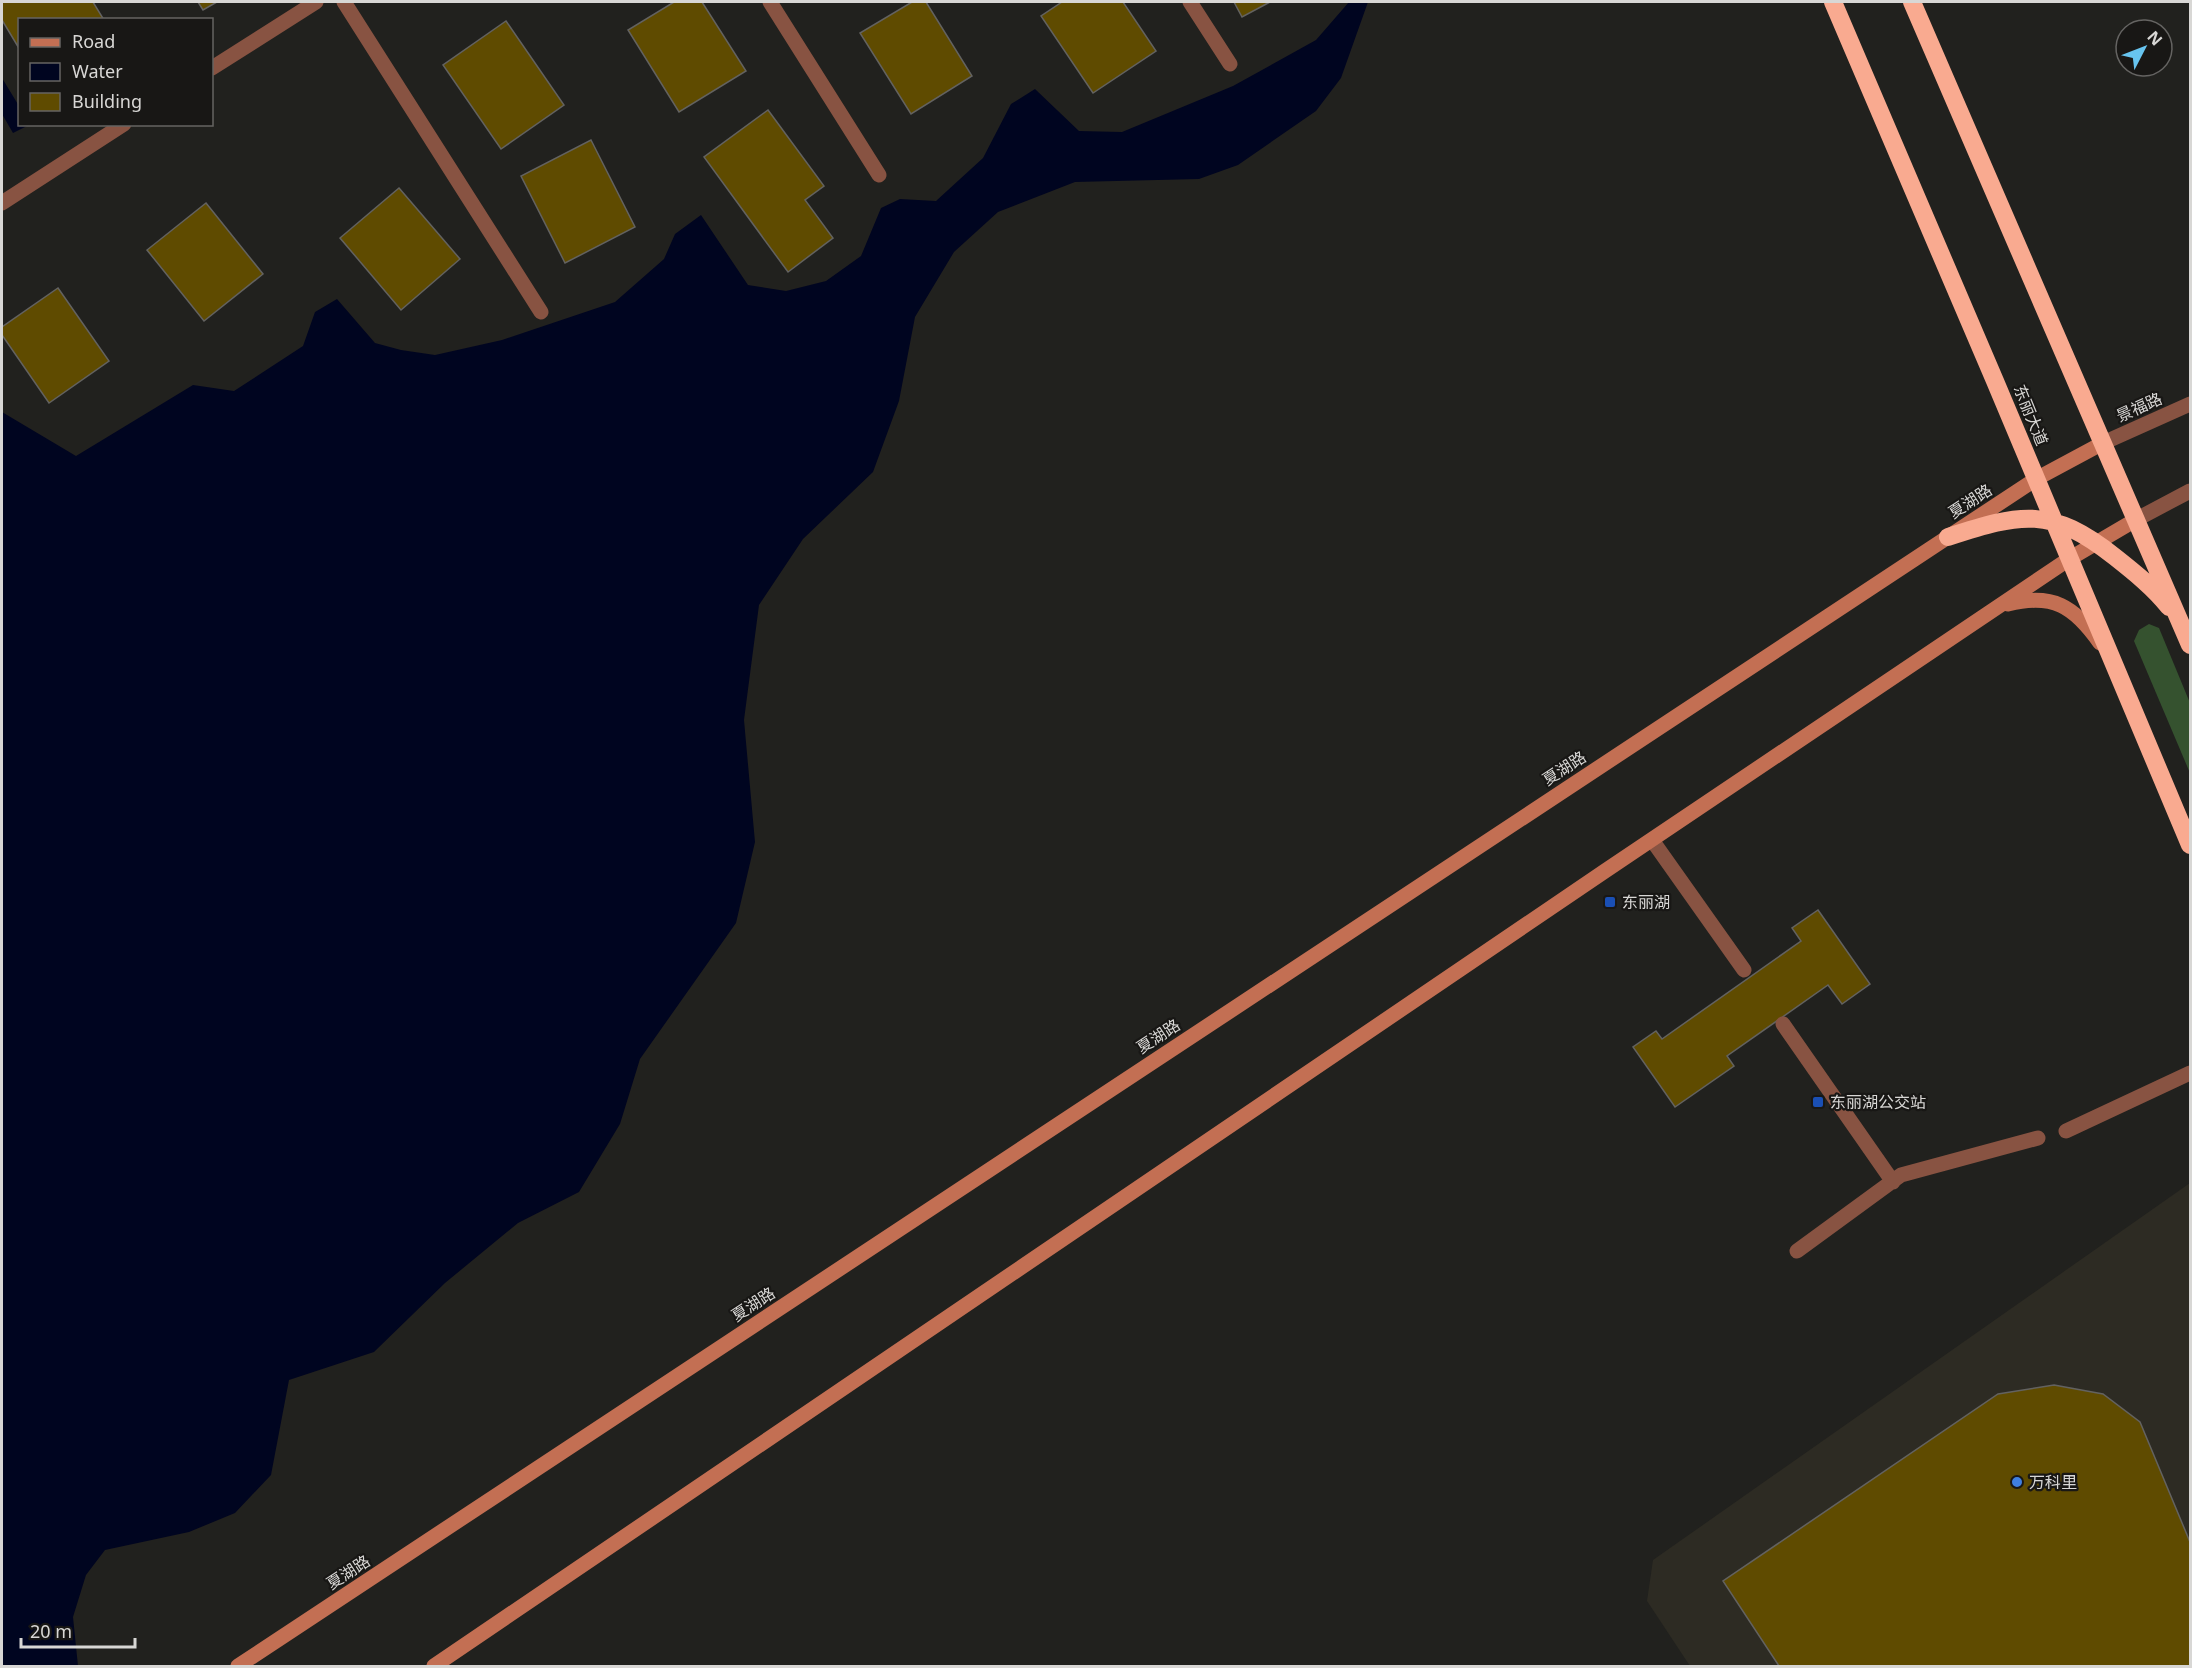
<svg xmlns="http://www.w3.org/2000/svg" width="2192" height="1668" font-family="'Noto Sans','Noto Sans SC',sans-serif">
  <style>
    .built { fill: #2d2b23 }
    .green { fill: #35522f }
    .water { fill: #000520 }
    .building { fill: #5f4b00; stroke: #636260; stroke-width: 1.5 }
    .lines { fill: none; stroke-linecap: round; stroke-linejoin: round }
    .lane { stroke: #885342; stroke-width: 15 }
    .street { stroke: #885342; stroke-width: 15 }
    .secondary { stroke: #c36f53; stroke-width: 15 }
    .highway { stroke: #f9aa90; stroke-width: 18 }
    .transit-dot { fill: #1a4fb4; stroke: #181715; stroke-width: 2 }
    .shop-dot { fill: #3f7fe0; stroke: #181715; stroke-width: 2 }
    .labels { text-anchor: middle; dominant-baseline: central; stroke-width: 4.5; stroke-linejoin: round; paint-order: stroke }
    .street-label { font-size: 16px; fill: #d8d7d5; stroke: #181715 }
    .poi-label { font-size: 16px; fill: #d8d7d5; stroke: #181715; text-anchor: start }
  </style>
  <rect width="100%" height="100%" fill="#21211e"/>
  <!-- built -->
  <path class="built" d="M2190,1183V1666H1690L1647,1601L1653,1560Z"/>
  <!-- green -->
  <path class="green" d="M2149,624L2159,628L2190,703V773L2134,641L2139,630Z"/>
  <!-- water -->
  <path class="water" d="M1349,2H1368L1341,78L1316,111L1238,165L1199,179L1075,182L998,212L954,252L915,317L899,401L873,472L803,539L759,605L744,720L755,842L736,923L640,1059L620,1124L579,1192L518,1223L445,1283L374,1352L289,1380L271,1475L235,1513L189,1532L105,1550L86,1575L73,1617L78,1666H2V412L76,456L193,385L234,391L303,346L315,312L337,299L375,343L401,350L435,355L502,340L615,302L664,259L675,234L701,215L748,285L786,291L826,281L861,256L881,208L900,199L936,201L983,158L1011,104L1035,89L1079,131L1122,132L1233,86L1316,40Z
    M2,78L19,106L20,124L29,125L13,133L2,114Z"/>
  <!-- building -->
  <path class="building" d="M2,2H93L104,20H20V50L2,20Z
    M198,2H217L203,10Z
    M674,2H702L746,71L679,112L628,30Z
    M912,2H926L972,76L911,114L860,33Z
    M1062,2H1123L1156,51L1093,93L1041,16Z
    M1234,2H1270L1242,17Z
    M506,21L564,105L501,149L443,65Z
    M768,110L824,186L805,200L833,238L788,272L704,157Z
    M591,140L635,227L565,263L521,176Z
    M399,188L460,259L401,310L340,238Z
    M206,203L263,274L204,321L147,250Z
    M58,288L109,361L49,403L2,335V327Z
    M1818,910L1870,984L1842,1004L1828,985L1727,1056L1734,1066L1675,1107L1633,1047L1656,1031L1662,1039L1801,941L1792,928Z
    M2054,1385L2103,1394L2140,1422L2190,1542V1666H1779L1723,1581L1998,1394Z"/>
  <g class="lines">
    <!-- lane -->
    <path class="lane" d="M344,2L541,312
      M770,2L879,175
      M1190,2L1230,64
      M212,68L316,2
      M2,203L124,124
      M1652,840L1744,970
      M1783,1024L1893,1182
      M2066,1131L2190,1073
      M1797,1251L1901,1175L2038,1138"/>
    <!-- street -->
    <path class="street" d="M2103,443L2190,404
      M2137,519L2190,491"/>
    <!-- secondary -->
    <path class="secondary" d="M2008,604C2053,593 2074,606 2100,643
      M238,1666L1948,537L2036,479L2103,443
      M434,1666L1605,871L2069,559L2137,519"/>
    <!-- highway -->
    <path class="highway" d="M1833,2L1995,381L2190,845
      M1912,2L2190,645
      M1948,537C2022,513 2050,506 2115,557C2134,572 2154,588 2169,607"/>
  </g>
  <!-- markers -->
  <g class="transit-dot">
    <rect x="1604" y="896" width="12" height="12" rx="3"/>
    <rect x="1812" y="1096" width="12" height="12" rx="3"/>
  </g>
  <circle class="shop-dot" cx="2017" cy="1482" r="6"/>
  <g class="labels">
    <!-- street labels -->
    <g class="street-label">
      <text transform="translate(2139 407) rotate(-24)">景福路</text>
      <text transform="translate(2031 415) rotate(68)">东丽大道</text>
      <text transform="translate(1970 501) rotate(-33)">夏湖路</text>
      <text transform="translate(1564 768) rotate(-33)">夏湖路</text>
      <text transform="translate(1158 1036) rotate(-33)">夏湖路</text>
      <text transform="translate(753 1304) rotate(-33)">夏湖路</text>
      <text transform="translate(348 1572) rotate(-33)">夏湖路</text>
    </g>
    <!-- poi labels -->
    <g class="poi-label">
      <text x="1622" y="902">东丽湖</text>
      <text x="1830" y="1102">东丽湖公交站</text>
      <text x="2029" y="1482">万科里</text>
    </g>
  </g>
  <!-- border -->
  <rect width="2192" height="1668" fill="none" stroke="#d8d7d5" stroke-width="6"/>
  <!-- legend -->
  <rect x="18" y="18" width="195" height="108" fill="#181715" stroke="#656462" stroke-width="1.5"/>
  <rect x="30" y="38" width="30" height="9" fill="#c36f53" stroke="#656462" stroke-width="1.5"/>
  <text x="72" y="48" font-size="18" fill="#d8d7d5">Road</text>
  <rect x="30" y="63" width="30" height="18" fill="#000520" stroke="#656462" stroke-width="1.5"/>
  <text x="72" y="78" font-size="18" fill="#d8d7d5">Water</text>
  <rect x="30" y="93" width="30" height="18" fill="#5f4b00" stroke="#656462" stroke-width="1.5"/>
  <text x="72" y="108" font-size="18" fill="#d8d7d5">Building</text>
  <!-- north arrow -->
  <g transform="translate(2144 48) rotate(48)"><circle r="28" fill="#181715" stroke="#656462" stroke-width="1.5"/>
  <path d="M0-4.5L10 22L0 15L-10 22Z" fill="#67c4ef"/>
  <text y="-9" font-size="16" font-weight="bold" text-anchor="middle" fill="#d8d7d5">N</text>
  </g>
  <!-- scale -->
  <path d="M21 1638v9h114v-9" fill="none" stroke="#d8d7d5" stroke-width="3"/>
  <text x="30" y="1638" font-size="18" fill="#d8d7d5" stroke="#181715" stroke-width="4.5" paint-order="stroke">20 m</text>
</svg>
